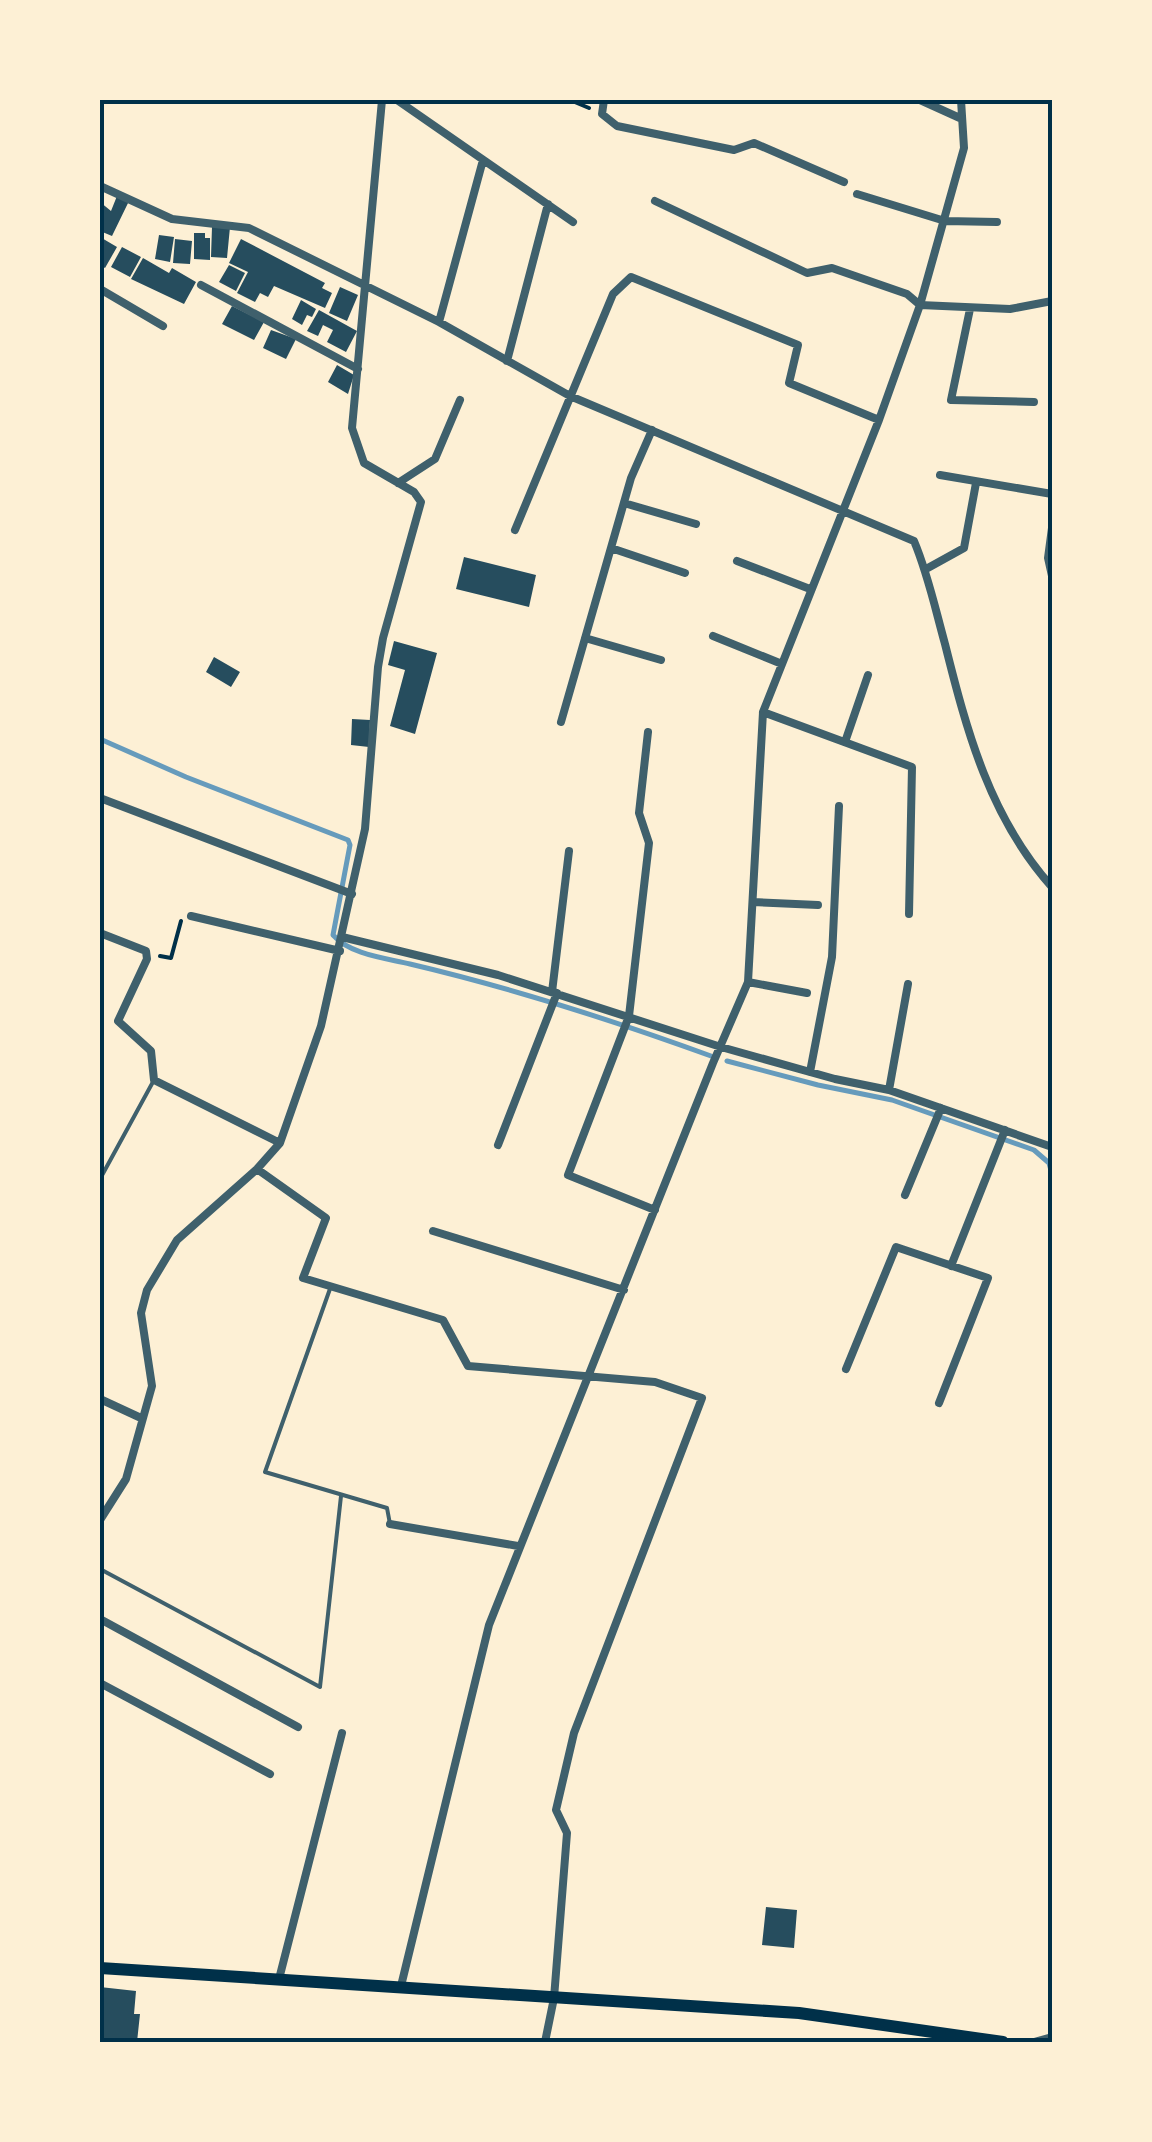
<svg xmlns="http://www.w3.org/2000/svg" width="1152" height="2142" font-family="'Source Sans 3',sans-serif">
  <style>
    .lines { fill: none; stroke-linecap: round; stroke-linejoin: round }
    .stream { stroke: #669bbc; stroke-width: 5 }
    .building { fill: #264d5e }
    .path { stroke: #003049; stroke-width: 4 }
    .service { stroke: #3f606c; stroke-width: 4 }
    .minor { stroke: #3f606c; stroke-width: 8 }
    .trunk { stroke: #003049; stroke-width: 12 }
    .neatline { fill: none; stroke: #003049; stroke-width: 4 }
  </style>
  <rect width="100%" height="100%" fill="#fdf0d5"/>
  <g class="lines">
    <!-- stream -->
    <path class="stream" d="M100,739L186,777L348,840L350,845L333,935C351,955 385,958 410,964C512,988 612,1020 711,1056
      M727,1061L818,1085L892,1100L1034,1150L1049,1163L1052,1174"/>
  </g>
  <!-- building -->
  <path class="building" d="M117,196L129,201L112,236L100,231V202L111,211Z
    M212,227H230L227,258L211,257Z
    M194,233H205V238H210V260L194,259Z
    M159,235L174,237L170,262L155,259Z
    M100,237L117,247L105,268L100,265Z
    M175,239L192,241L190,264L173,263Z
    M241,239L325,283L322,288L332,293L325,308L274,286L268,297L260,293L255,302L237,293L248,272L229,263Z
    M122,247L141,257L130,277L111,267Z
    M143,258L169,273L172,268L196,282L184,304L131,279Z
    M229,265L245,273L236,291L219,282Z
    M340,287L358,295L347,321L329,313Z
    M301,300L316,309L312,317L307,315L302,325L292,319Z
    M232,306L264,322L254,340L222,324Z
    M319,310L357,331L346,352L327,342L333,330L323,325L318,336L307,331Z
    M271,330L296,339L286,359L263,348Z
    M337,365L354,375L348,394L328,382Z
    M464,557L536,575L529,607L456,589Z
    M394,641L437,653L415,734L390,726L405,670L388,665Z
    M214,657L240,672L231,687L206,672Z
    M352,719L370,720L369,747L351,745Z
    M766,1907L797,1910L794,1948L762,1945Z
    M100,1987L136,1991L134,2014H140L137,2042H100Z"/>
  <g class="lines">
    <!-- path -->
    <path class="path" d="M570,100L589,108
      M160,956L171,958L181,921"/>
    <!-- service -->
    <path class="service" d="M100,1179L154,1080
      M331,1286L265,1472L387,1508L390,1524
      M100,1569L320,1687L341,1496"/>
    <!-- minor -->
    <path class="minor" d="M397,100L573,222
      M604,100L602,114L617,126L734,150L754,143L844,182
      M920,100L962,119
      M100,186L172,219L249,228L439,322L570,396L914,541C928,574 935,608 945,644C967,732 990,818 1052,887
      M857,194L945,221L997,222
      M655,201L807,273L832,268L907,294L920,305L1010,309L1052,301
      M201,285L358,369
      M100,289L163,326
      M970,309L951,400L1034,402
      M439,322L483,160
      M507,361L548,204
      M940,475L1052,494
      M398,483L435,459L460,400
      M624,503L696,524
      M1052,528L1048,558L1052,576
      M515,530L613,294L631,277L798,345L789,383L879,420
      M611,548L685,573
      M737,561L810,589
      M926,569L964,548L976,483
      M713,636L782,664
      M585,638L661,660
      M763,712L912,767L909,914
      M561,722L631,478L652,430
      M648,732L639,813L649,843L629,1016L568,1175L655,1210
      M845,742L868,675
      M100,798L352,894
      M753,902L818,905
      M191,916L340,951
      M100,933L146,951L147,959L118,1021L151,1051L154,1080L280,1143
      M342,937L498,975L721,1047L835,1079L889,1090L1052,1147
      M748,982L807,993
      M552,992L569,851
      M810,1072L832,957L839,806
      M889,1090L908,984
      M498,1145L557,993
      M257,1169L326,1218L303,1278L443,1320L468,1366L655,1382L702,1398L574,1733L556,1810L567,1833L554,1998L545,2042
      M905,1195L941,1108
      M433,1231L624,1290
      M951,1266L1005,1130
      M846,1369L896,1247L988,1278L939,1403
      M100,1399L141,1418
      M100,1520L126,1479L152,1386L141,1313L147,1290L177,1240L257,1169L280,1143L321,1026L365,829L378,667L383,638L421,502L414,492L364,463L352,428L382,100
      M390,1524L518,1546
      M100,1619L298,1727
      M100,1683L270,1774
      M279,1979L342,1733
      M401,1986L489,1625L713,1063L748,982L763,712L879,420L920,305L964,148L961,100
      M1034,2042L1052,2037"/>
    <!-- trunk -->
    <path class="trunk" d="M100,1968L799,2013L1003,2042"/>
  </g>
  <!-- border -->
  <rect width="1152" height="2142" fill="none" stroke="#fdf0d5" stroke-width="205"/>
  <rect x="102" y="102" width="948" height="1938" class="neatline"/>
</svg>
